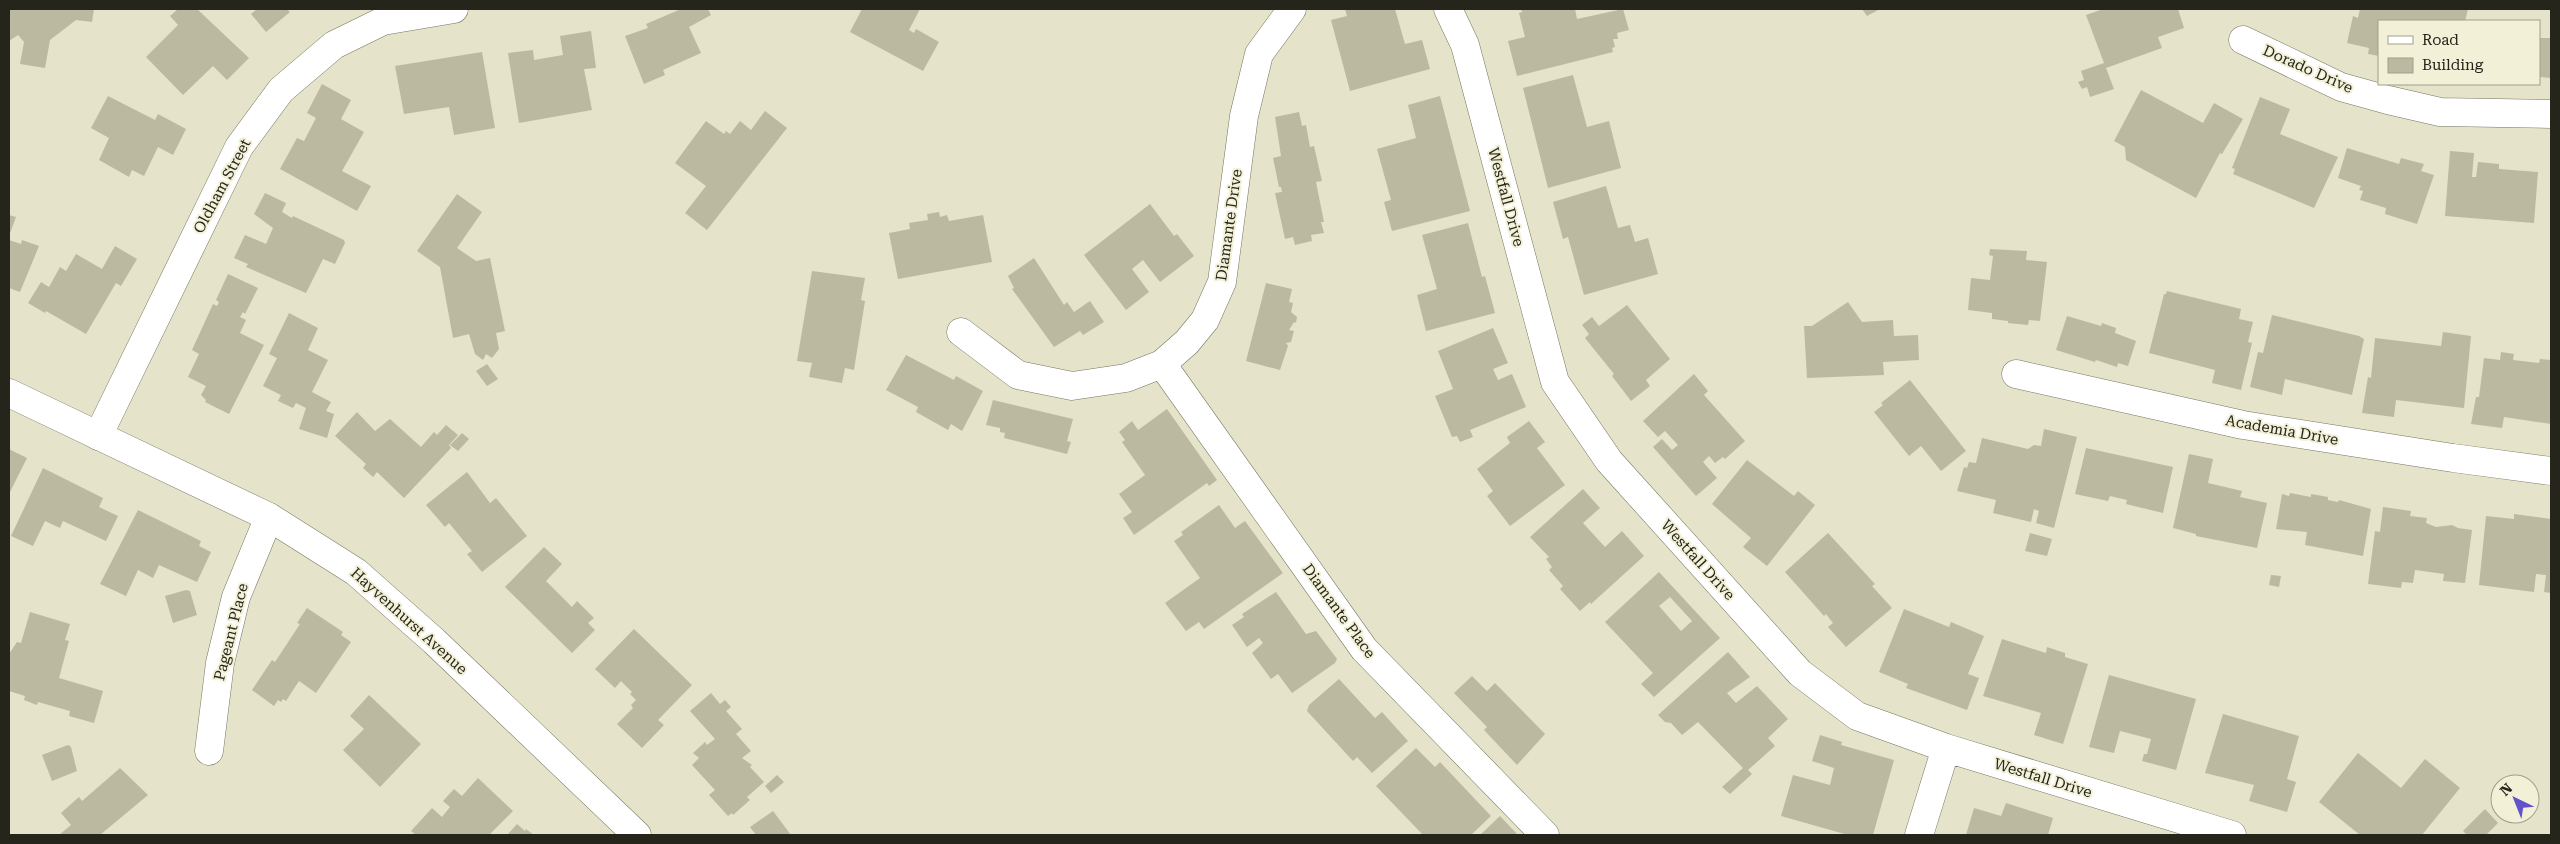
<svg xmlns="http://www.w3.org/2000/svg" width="2560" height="844" font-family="'Roboto Serif',serif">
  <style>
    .building { fill: #bbbaa1; fill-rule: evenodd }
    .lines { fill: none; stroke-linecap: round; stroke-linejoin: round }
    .street-casing { stroke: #777660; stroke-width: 29 }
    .secondary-casing { stroke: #777660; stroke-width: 29 }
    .street { stroke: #fff; stroke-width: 28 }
    .secondary { stroke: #fff; stroke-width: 28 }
    .labels { text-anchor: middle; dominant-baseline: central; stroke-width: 4; stroke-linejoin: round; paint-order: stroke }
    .street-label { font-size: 15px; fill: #25251b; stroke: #f2f1d7 }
  </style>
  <rect width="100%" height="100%" fill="#e5e3ca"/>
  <!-- building -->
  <path class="building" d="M9,9H94L92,22L76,20L50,40L45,68L20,64L24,42L18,35L9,41Z
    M178,9H197L249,58L227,80L213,66L183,95L146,57L178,25L170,16Z
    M257,9H287L290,12L266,32L251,14Z
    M681,9H708L711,15L689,27L701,53L663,70L665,75L644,84L625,36L648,28L646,24Z
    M862,9H920L909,30L914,33L916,29L939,42L923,71L850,32Z
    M1345,9H1395L1405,44L1422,40L1430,69L1350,91L1331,20L1347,16Z
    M1521,9H1575L1577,19L1623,9L1629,30L1617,33L1618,39H1613L1615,47L1612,48L1613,52L1517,76L1508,41L1525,37L1519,13L1522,12Z
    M1862,9H1880L1867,16Z
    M2103,9H2178L2184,28L2158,37L2162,48L2106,68L2114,89L2090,97L2087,87L2082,89L2078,82L2084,80L2081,71L2104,63L2086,15Z
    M2360,9H2468L2465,21H2379V56L2368,54L2369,48L2347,43L2353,16L2358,18Z
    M591,31L596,68L584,69L592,110L519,123L508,53L533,50L534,60L563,55L560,36Z
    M2539,38H2551V78L2539,77Z
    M482,52L495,128L454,135L449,107L404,114L395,66Z
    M1573,75L1587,127L1609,121L1621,168L1548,188L1523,88Z
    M322,84L351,100L341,119L364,132L342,171L371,186L357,211L280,169L297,138L304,141L316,118L307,113Z
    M2141,90L2203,123L2214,103L2243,119L2222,154L2220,153L2196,198L2126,160L2125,147L2114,141Z
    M108,96L155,120L158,114L186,129L173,155L158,147L144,176L132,170L129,177L99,160L109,138L91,128Z
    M1440,96L1470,211L1392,231L1384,202L1391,200L1377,149L1416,138L1408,105Z
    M2260,97L2290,109L2280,134L2338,157L2314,208L2233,174L2235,169L2232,168Z
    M765,111L787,128L707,230L685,213L706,186L675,163L706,121L724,134L726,131L730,134L740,121L751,130Z
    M1299,112L1302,126L1306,125L1310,147L1314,146L1322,181L1316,182L1324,222H1321L1324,233L1311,235L1312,241L1295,245L1293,237L1285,239L1275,193L1282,192L1281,187H1279L1273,158L1281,156L1275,117Z
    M2347,148L2399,164L2401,158L2424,164L2421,171L2434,175L2417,224L2385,214L2386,208L2360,200L2363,191L2359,190L2361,186L2338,178Z
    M2450,151L2474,153L2472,177H2476L2478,162L2499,164V169L2538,172L2534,223L2445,216Z
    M1606,186L1618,228L1630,225L1635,242L1648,238L1658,274L1584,295L1568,237L1563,239L1553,202Z
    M265,193L286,203L282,212L292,218L293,216L344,240L345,243L335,264L323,259L306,293L246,267L248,264L234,258L245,235L266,244L273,228L254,214Z
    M457,194L482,212L457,248L476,261L490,258L505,331L496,333L499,349L492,358L486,354L483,360L475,354L469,334L453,338L440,267L417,251Z
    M1150,204L1174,236L1177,234L1194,256L1160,282L1143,260L1132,269L1149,292L1126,310L1084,255Z
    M939,212L940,217L947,215L949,221L983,215L992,262L898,279L889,233L910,229L909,223L928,220L927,214Z
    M9,215L16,217L9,236Z
    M1468,223L1482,277L1485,276L1495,313L1426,331L1417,295L1437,289L1422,235Z
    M9,240L21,244L22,240L39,246L20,292L9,288Z
    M115,246L137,259L121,286L116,283L86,334L46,311L45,313L28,303L41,282L49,287L60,267L66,271L76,254L102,269Z
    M1990,249L2027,251L2026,260L2047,262L2040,321L2029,320L2028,325L2008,323V321L1992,319V313L1968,310L1971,278L1990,280L1993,256L1989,255Z
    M1034,258L1064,305L1067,302L1074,312L1090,301L1104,322L1083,335L1080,331L1054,347L1012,289L1014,288L1008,276Z
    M812,271L865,278L861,300L865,301L854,370L845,368L842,383L809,377L812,363L797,361Z
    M228,274L258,288L245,314L243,312L240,317L246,320L240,333L264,345L229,414L205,402L206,400L201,395L206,386L188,377L199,354L192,350L213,304L217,306L219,302L216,300Z
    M1266,283L1292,289L1289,302L1293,303L1291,312L1297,317L1296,323L1294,322L1289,330L1294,331L1291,342L1286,343L1288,346L1280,370L1246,361Z
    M2167,291L2241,309L2239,319L2253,322L2248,342L2252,343L2241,390L2212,383L2215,370L2149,353L2164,294H2166Z
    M1848,302L1862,322L1893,320L1894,336L1918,335L1919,360L1883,362L1884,375L1807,378L1804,326H1812Z
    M1627,305L1670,359L1646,380L1650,386L1631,401L1612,376L1614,374L1585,338L1589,334L1582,325L1592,317L1599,326Z
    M289,313L318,328L308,350L328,360L312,392L331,402L326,411L334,414L327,438L299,429L306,408L296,403L293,408L278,401L281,395L263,386L277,358L269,354Z
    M2272,315L2359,336L2364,339L2352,395L2285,379L2282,395L2250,387L2258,352L2263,353Z
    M2067,316L2101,326L2102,323L2116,328L2115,333L2136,341L2128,366L2118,363L2117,367L2096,360L2095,362L2056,350Z
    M1493,328L1508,363L1493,369L1498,380L1512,374L1526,407L1470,430L1473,437L1460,442L1457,436L1452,437L1435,396L1453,389L1438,351Z
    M2443,332L2471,336L2464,408L2396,400L2394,417L2362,413L2368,377L2371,378L2375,338L2441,346Z
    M2501,352L2514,354L2513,360L2539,363L2540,359L2551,360V424L2504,417L2502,428L2471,424L2476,397H2479L2484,358L2500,360Z
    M906,355L954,380L956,376L983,391L962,431L951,424L948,430L916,412L918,407L886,390Z
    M487,364L498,379L487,386L476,371Z
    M1694,374L1708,391L1704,395L1745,441L1725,459L1723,457L1715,463L1709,456L1703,462L1717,478L1696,496L1653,447L1662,439L1672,450L1678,445L1665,431L1658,437L1643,421Z
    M1910,380L1966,451L1941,471L1921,446L1909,456L1874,412L1883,405L1881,403Z
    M993,400L1073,419L1067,441L1071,442L1067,454L1004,438L1005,433L1000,432V428L986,425Z
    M1167,409L1217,480L1209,486L1207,483L1134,535L1123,518L1132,512L1119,494L1145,475L1122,442L1125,440L1119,432L1132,421L1138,430Z
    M357,412L375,431L390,419L421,447L434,432L437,435L446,425L458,435L449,445L451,448L404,498L377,472L373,477L363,468L366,464L335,436Z
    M1529,421L1545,442L1537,448L1565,485L1510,526L1487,496L1493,491L1477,469L1510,443L1507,437Z
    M2044,429L2077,437L2054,528L2036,523L2039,511L2034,509L2031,522L1993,513L1996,500L1957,491L1964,467L1967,468L1969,462L1976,463L1982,438L2028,449L2034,445L2041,446Z
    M462,433L469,439L458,451L450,445Z
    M2086,448L2173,467L2163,513L2126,504L2127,500L2110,496L2108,501L2075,494Z
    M9,449L27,458L9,494Z
    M2189,454L2213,459L2208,483L2242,491L2240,497L2267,503L2257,548L2196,536V534L2173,528Z
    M1747,460L1794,496L1798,491L1815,505L1767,566L1743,547L1751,538L1712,504Z
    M43,468L103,498L99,507L118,516L106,541L63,521L60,528L45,521L33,546L11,536Z
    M467,472L490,503L496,498L527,536L482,572L467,554L472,551L449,523L445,527L426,505Z
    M1583,489L1600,508L1583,523L1605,547L1622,531L1644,556L1591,604L1590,602L1580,611L1560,589L1563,586L1549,570L1552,567L1546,559L1549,557L1530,537Z
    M2290,493L2311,497V494L2328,497V500L2338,502L2339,500L2371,509L2363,556L2305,545L2307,532L2276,529L2282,494L2289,496Z
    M1219,505L1235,528L1245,521L1283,573L1204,629L1199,622L1186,631L1165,603L1200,578L1174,541L1183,535L1181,532Z
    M2383,507L2411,511L2410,516L2427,518L2426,523L2436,527L2452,525L2458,528L2472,530L2465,583L2443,581L2444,574L2415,570L2413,583L2402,582L2401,588L2368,584L2375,531L2380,532Z
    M138,510L201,541L199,546L211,552L197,582L159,565L153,578L138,570L126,596L100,584Z
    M2514,514L2551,519V593L2544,592L2546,575L2536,574L2534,592L2479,585L2486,516L2514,519Z
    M1828,533L1875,584L1872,586L1892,608L1846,647L1828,627L1833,623L1826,614L1824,616L1785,572Z
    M2030,533L2052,539L2047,556L2025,551Z
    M544,547L562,564L546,581L572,607L577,601L594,618L588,623L595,630L572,653L505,587Z
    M1659,572L1720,638L1654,697L1641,684L1653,673L1605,622ZM1670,597L1692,621L1681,631L1659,606Z
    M2271,575L2281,576L2279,587L2269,585Z
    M186,590L190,591L197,615L173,623L165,596Z
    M1276,592L1306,634L1316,631L1337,659L1335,663L1292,693L1278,674L1271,679L1252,653L1263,643L1259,638L1247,647L1232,625L1244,617L1242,614Z
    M307,608L343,632L341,635L351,642L316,693L299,681L286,701L283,699L281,702L278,700L274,706L252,690L272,660L275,662L300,624L297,623Z
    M1904,609L1949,627L1951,622L1984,636L1968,674L1979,678L1967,710L1906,688L1908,684L1879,672Z
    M30,612L70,624L65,640L69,641L59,678L103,691L94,723L69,716L70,711L38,702L37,705L24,700L25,696L9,691V654L17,642L21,643Z
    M634,629L692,685L658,720L664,725L642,748L617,724L633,708L631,705L636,700L630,694L632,692L621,681L615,688L595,669Z
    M2002,639L2046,653L2047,647L2065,653V657L2088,664L2063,744L2034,735L2041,713L1983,696Z
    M1728,652L1750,677L1727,693L1736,703L1757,686L1788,719L1768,738L1775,746L1748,770L1752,774L1730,794L1722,787L1743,768L1698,722L1682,735L1671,723L1665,722L1658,715Z
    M2109,675L2196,699L2176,770L2142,761L2144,754H2147L2151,739L2120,731L2114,753L2089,747Z
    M1472,676L1487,691L1495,683L1545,734L1517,765L1484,730L1487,727L1454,693Z
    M1339,679L1375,718L1382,712L1408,741L1372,773L1357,757L1353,761L1307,711L1309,705Z
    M711,693L720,704L725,700L731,707L726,711L742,729L736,734L751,751L742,758L752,765L750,767L764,782L747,797L750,800L733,815L732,813L728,816L709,795L715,790L692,765L699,758L693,753L705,742L707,745L715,739L690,711Z
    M369,695L421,744L380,787L343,750L364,729L350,716Z
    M2223,714L2299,736L2287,779L2296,782L2287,812L2249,801L2254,785L2205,773Z
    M1820,735L1842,742L1841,745L1894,760L1873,835H1848L1781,816L1793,775L1830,785L1834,768L1812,761Z
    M68,745L71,747L77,771L52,781L42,755Z
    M1416,748L1435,767L1440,762L1491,816L1471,835H1423L1376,786Z
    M2358,753L2401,788L2425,759L2460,788L2422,835H2360L2319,802Z
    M120,768L148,795L100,835H59L71,825L61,813L79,797L82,801Z
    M777,775L784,782L771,793L765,786Z
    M478,778L513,811L489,835H416L411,831L432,808L442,817L450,807L443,801L454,789L462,796Z
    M2006,803L2053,818L2048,835H1966L1974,808L2001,816Z
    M2485,809L2498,823L2486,835H2467L2463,831Z
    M773,811L791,835H756L750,827Z
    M1500,816L1518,835H1480Z
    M517,824L525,831L526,829L534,835H507Z"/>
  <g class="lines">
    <!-- street casing -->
    <g class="street-casing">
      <path id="street" d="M1448,9L1465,45L1555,382L1609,461L1800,673L1857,716L1946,748L2232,835
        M2243,40L2341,87L2388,100L2440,112L2551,114
        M961,332L1018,375L1072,386L1126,378L1162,364L1187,342L1205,320L1222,282L1244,116L1259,54L1292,9
        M1162,364L1364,649L1545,835
        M2016,374L2243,425L2453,458L2551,471
        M98,436L239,147L281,90L334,45L383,21L454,9
        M209,751L220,663L236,597L269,517
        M1919,835L1946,748"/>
    </g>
    <!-- secondary casing -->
    <g class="secondary-casing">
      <path id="secondary" d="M9,393L269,517L356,572L434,641L637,835"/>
    </g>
    <!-- street -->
    <use href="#street" class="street"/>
    <!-- secondary -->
    <use href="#secondary" class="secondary"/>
  </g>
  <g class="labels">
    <!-- street labels -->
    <g class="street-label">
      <text transform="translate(2308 69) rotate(24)">Dorado Drive</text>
      <text transform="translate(222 186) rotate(-62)">Oldham Street</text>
      <text transform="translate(1506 197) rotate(75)">Westfall Drive</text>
      <text transform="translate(1229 225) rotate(-82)">Diamante Drive</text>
      <text transform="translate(2282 430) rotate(10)">Academia Drive</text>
      <text transform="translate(1698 560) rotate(48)">Westfall Drive</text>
      <text transform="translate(1339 611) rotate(54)">Diamante Place</text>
      <text transform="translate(409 621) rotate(42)">Hayvenhurst Avenue</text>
      <text transform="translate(231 632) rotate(-76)">Pageant Place</text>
      <text transform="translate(2043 778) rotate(17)">Westfall Drive</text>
    </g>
  </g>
  <!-- border -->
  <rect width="2560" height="844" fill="none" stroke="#25251b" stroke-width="20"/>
  <!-- legend -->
  <rect x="2378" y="20" width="162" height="65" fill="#f2f1d7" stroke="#a09f8c"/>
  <rect x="2388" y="36" width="25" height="8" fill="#ffffff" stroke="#a09f8c"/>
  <text x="2422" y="45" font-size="15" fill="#25251b">Road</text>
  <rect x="2388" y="58" width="25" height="15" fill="#bbbaa1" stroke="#a09f8c"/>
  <text x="2422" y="70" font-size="15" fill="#25251b">Building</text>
  <!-- north arrow -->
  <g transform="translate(2515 799) rotate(317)"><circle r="24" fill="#f2f1d7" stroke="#a09f8c"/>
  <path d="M0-4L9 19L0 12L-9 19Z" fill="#6251ca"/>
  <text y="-8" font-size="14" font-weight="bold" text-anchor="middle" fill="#25251b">N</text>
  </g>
</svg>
